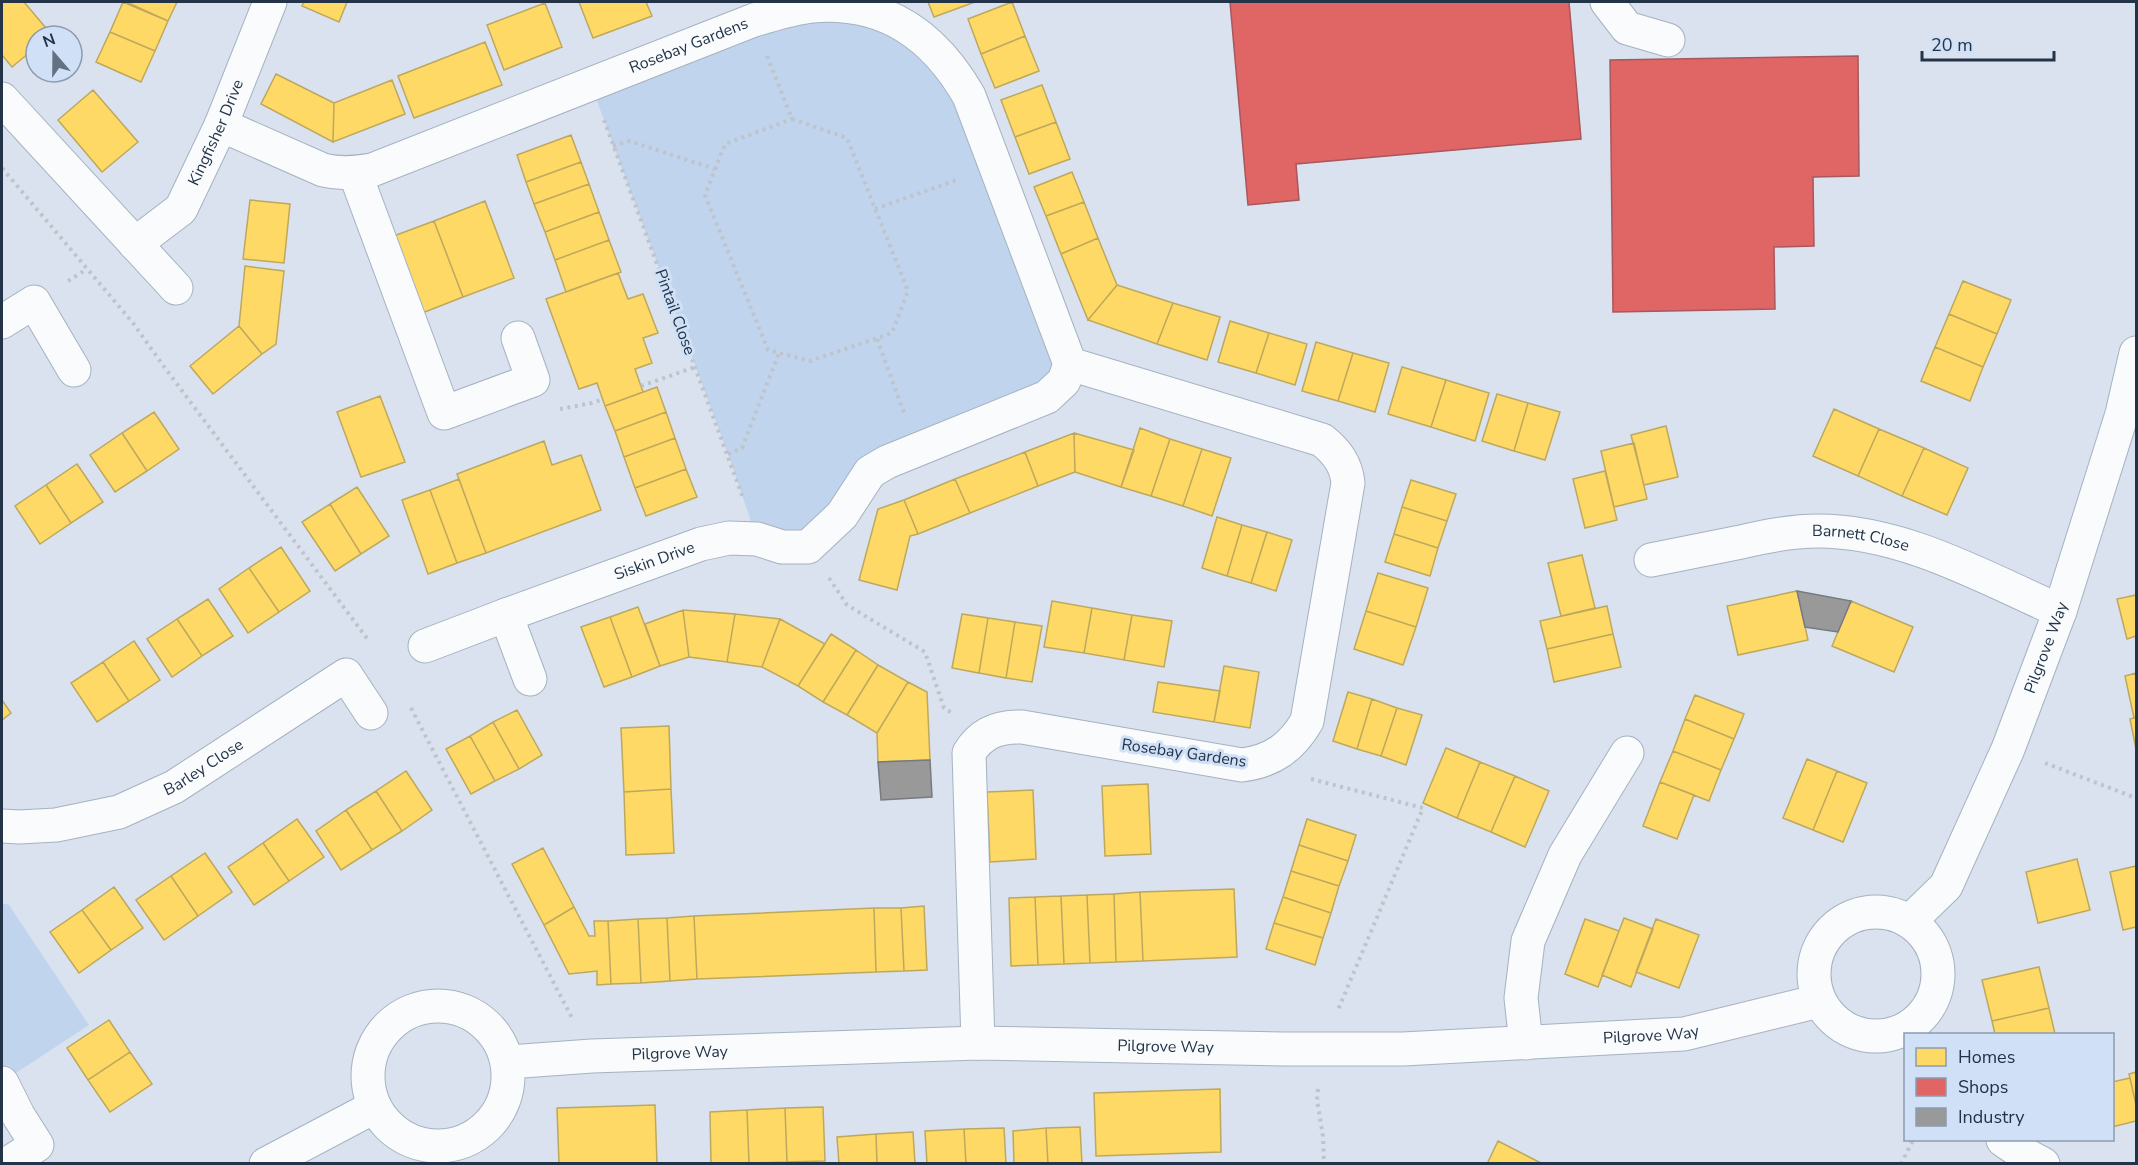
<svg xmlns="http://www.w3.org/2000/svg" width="2138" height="1165" font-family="'Nunito Sans',sans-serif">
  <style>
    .green { fill: #c0d4ed }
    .homes { fill: #ffd966; stroke: #bda85d; stroke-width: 1.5 }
    .shops { fill: #e06666; stroke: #a7575d; stroke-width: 1.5 }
    .industry { fill: #999; stroke: #767b81; stroke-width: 1.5 }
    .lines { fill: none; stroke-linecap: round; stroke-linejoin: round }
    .minor-casing { stroke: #a6b2c1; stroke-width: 35 }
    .path { stroke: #bec4ca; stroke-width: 4; stroke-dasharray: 3 4.5; stroke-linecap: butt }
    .minor { stroke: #f9fbfc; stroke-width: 33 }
    .labels { text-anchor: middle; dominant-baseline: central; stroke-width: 6; stroke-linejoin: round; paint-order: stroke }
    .street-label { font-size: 16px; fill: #233449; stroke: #d0e1f7 }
  </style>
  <rect width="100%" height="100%" fill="#d9e2ee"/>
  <!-- green -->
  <path class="green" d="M810,6L935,48L1064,381L918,450L826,532L757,539L728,454L591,85Z
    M2,903L9,905L89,1025L2,1082Z"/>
  <!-- homes -->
  <path class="homes" d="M2,2H24L51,34L36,36V47L12,67L2,55Z
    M123,2L168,21L155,51L110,32Z
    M126,2H177L168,21Z
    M304,2H347L339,22L302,6Z
    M579,2H646L652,16L593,38Z
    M928,2H975L934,17Z
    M1012,2L1025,36L981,54L968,19Z
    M545,3L562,47L504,70L487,25Z
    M110,32L155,51L141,82L96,62Z
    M1025,36L1039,71L995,88L981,54Z
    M485,42L502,85L414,118L398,76Z
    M276,74L334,103L333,142L261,104Z
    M392,80L405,114L333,142L334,103Z
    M1042,85L1056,122L1015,137L1001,100Z
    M93,90L138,142L102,172L58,120Z
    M1056,122L1070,159L1029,174L1015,137Z
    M571,135L581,162L526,182L517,155Z
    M581,162L589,184L534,204L526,182Z
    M1072,172L1084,202L1046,216L1034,187Z
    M589,184L599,212L545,232L534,204Z
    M250,200L290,204L284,263L243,259Z
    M485,201L514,278L463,297L434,221Z
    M1084,202L1098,238L1061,254L1046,216Z
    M599,212L609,240L555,260L545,232Z
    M434,221L463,297L412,317L383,240Z
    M1098,238L1117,285L1088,320L1061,254Z
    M609,240L621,272L566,292L555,260Z
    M245,266L284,271L276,344L262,354L239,326Z
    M618,273L628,299L643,294L658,333L643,338L652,363L635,369L643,392L605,406L597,383L579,389L546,299Z
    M1963,281L2011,300L1997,334L1949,314Z
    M1117,285L1173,303L1157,344L1088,320Z
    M1173,303L1220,317L1207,360L1157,344Z
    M1949,314L1997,334L1983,367L1935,347Z
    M1230,321L1269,333L1256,373L1218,362Z
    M239,326L262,354L213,394L190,366Z
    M1269,333L1307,344L1295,385L1256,373Z
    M1316,342L1353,353L1338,401L1302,391Z
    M1935,347L1983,367L1970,401L1921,381Z
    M1353,353L1389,363L1375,412L1338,401Z
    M1402,367L1446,380L1431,427L1388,414Z
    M1446,380L1489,393L1475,441L1431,427Z
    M657,387L666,412L615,431L605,406Z
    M1497,394L1528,403L1514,451L1482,441Z
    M380,396L405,462L361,477L337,412Z
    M1528,403L1560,412L1545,460L1514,451Z
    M1834,409L1879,429L1858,476L1813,456Z
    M154,412L179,449L147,471L122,433Z
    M666,412L675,438L624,457L615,431Z
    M1666,426L1678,477L1644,485L1631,435Z
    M1140,428L1170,439L1151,496L1121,487Z
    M1879,429L1924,448L1902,496L1858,476Z
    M122,433L147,471L115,492L90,455Z
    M1074,433L1075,472L1038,486L1025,452Z
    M1074,433L1134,450L1121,487L1075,472Z
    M675,438L686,469L635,488L624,457Z
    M1170,439L1202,449L1183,506L1151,496Z
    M544,441L552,465L581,455L601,510L486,553L457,474Z
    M1634,443L1647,499L1614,507L1601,451Z
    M1924,448L1968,468L1947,515L1902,496Z
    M1202,449L1231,458L1212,516L1183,506Z
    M1025,452L1038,486L970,513L955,479Z
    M77,464L103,502L71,523L46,485Z
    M686,469L697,497L646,516L635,488Z
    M1605,471L1617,520L1585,528L1573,479Z
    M459,479L486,553L457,563L430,490Z
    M955,479L970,513L918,534L904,500Z
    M1411,480L1456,494L1447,521L1402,507Z
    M46,485L71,523L40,544L15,506Z
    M357,487L389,536L361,554L330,504Z
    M430,490L457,563L428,574L402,500Z
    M904,500L918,534L910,536L897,590L859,580L878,509Z
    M330,504L361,554L335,571L302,522Z
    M1402,507L1447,521L1438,548L1394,534Z
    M1217,517L1242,525L1227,576L1202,568Z
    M1242,525L1267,532L1251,583L1227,576Z
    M1267,532L1292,540L1276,591L1251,583Z
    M1394,534L1438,548L1430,576L1385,562Z
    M281,547L310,591L279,612L249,568Z
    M1582,555L1595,608L1561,616L1548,563Z
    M249,568L279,612L248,633L219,589Z
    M1378,573L1428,588L1416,627L1366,611Z
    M1797,591L1808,640L1738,655L1727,606Z
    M2136,595V636L2127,639L2117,599Z
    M208,599L233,636L202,656L177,619Z
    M1052,601L1092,608L1084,653L1044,647Z
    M1851,601L1913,627L1894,672L1832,646Z
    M1607,606L1613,634L1547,649L1540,621Z
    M638,607L660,666L632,677L610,617Z
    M1092,608L1132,615L1124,660L1084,653Z
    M683,610L735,614L727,662L689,657Z
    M683,610L689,657L660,666L645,624Z
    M1366,611L1416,627L1403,665L1354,649Z
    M735,614L780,619L762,667L727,662Z
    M962,614L988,618L979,673L952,668Z
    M1132,615L1172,621L1164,667L1124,660Z
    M610,617L632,677L604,687L581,627Z
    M988,618L1015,622L1006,678L979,673Z
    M177,619L202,656L172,677L147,639Z
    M780,619L825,644L798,686L762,667Z
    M1015,622L1042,626L1032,682L1006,678Z
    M831,634L856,650L823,702L798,686Z
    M1613,634L1621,667L1554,682L1547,649Z
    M134,641L160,680L129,701L103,662Z
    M856,650L878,665L847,715L823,702Z
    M103,662L129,701L97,722L71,683Z
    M878,665L908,682L877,733L847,715Z
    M1224,666L1259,672L1250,728L1214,722Z
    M2136,673V718H2134L2125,676Z
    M908,682L927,692L930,760L878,762L877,733Z
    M1158,682L1220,691L1214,722L1153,712Z
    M1348,692L1372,699L1357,749L1333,741Z
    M1695,695L1744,714L1734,739L1685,719Z
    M1372,699L1397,708L1381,756L1357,749Z
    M2,700L11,713L2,720Z
    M1397,708L1422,715L1406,765L1381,756Z
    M517,710L542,755L519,769L493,722Z
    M2134,718H2136V749L2130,719Z
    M1685,719L1734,739L1721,770L1673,751Z
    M493,722L519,769L495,781L470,736Z
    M669,726L671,789L624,792L621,728Z
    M470,736L495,781L471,794L446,749Z
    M1446,748L1480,762L1457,818L1423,803Z
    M1673,751L1721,770L1709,801L1660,782Z
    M1807,759L1837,771L1813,830L1783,818Z
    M1480,762L1515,776L1491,832L1457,818Z
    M406,771L432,810L402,831L376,791Z
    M1837,771L1867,783L1843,842L1813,830Z
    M1515,776L1549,791L1525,847L1491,832Z
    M1660,782L1694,795L1677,839L1643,826Z
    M1148,784L1151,854L1105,856L1102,786Z
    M671,789L674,853L626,855L624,792Z
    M1033,790L1036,859L990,862L987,792Z
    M376,791L402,831L372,850L346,810Z
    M346,810L372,850L341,870L316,831Z
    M297,819L324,857L289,881L263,843Z
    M1307,819L1356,835L1348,861L1299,845Z
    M263,843L289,881L254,905L228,867Z
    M1299,845L1348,861L1339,886L1291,871Z
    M543,848L574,907L544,925L512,864Z
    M205,853L232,892L198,916L171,876Z
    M2077,859L2090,910L2038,923L2026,872Z
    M2136,866V927L2123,930L2110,872Z
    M1291,871L1339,886L1331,913L1283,897Z
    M171,876L198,916L164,940L136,900Z
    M114,887L143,928L111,950L82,910Z
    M1234,889L1237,957L1143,961L1140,892Z
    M1140,892L1143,961L1116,962L1114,894Z
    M1114,894L1116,962L1090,963L1087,895Z
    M1087,895L1090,963L1064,964L1061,896Z
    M1061,896L1064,964L1038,965L1035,897Z
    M1035,897L1038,965L1011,966L1009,898Z
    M1283,897L1331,913L1323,938L1274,923Z
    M924,906L927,970L904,971L901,908Z
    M574,907L589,936H595L594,921H608L611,984L597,985V971L569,974L544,925Z
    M874,908L876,972L697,979L694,916Z
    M874,908H901L904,971L876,972Z
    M82,910L111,950L79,973L50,932Z
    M694,916L697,979L670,981L667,918Z
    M667,918L670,981L641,983L638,919Z
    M1624,918L1653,929L1631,987L1602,975Z
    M638,919L641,983L611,984L608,921Z
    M1585,919L1619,931L1598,987L1565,974Z
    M1656,919L1699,935L1679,988L1636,972Z
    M1274,923L1323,938L1315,965L1266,949Z
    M2039,967L2049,1008L1992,1021L1982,980Z
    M2049,1008L2055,1034H1995L1992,1021Z
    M109,1020L130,1052L88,1080L67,1048Z
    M130,1052L152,1084L110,1112L88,1080Z
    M2136,1072V1105L2129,1074Z
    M2130,1078L2136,1105V1121L2112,1127V1082Z
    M1220,1089L1221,1152L1096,1156L1094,1093Z
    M655,1105L657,1164H559L557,1108Z
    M823,1107L825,1161L787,1162L785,1108Z
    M785,1108L787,1162L749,1163L747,1110Z
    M747,1110L749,1163L711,1164L710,1112Z
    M1080,1127L1082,1164H1048L1046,1128Z
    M1004,1128L1006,1164H966L964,1129Z
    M1046,1128L1048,1164H1014L1013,1131Z
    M964,1129L966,1164H927L925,1131Z
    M913,1132L915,1164H877L876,1134Z
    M876,1134L877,1164H839L837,1137Z
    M1498,1141L1543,1164H1487Z"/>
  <!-- shops -->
  <path class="shops" d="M1230,2H1569L1581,139L1296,164L1299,200L1248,205Z
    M1858,56L1859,176L1813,177L1814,246L1774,247L1775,309L1613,312L1610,60Z"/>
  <!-- industry -->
  <path class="industry" d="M1797,591L1851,601L1838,632L1805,627Z
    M930,760L932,797L881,800L878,762Z"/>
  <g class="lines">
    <!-- minor casing -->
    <g class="minor-casing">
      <g id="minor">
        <path d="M1607,2L1627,28L1668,40"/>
        <path d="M2,99L176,288"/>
        <path id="s1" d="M221,125L323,170C340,174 354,173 372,170L754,20C772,15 792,8 812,6C885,0 934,35 969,96L1070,364"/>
        <path d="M355,173L444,413L533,380L518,338"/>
        <path id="s2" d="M135,244L181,209L221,125L270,2"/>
        <path d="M2,322L34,302L74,370"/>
        <path id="s3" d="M1651,560C1681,554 1711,548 1741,542C1766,536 1792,531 1818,531C1903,531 1983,577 2060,611"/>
        <path id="s4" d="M506,615L701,544L729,538L757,539L782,547H808L842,515L870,472L887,462L1047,397L1064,381L1070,364L1322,440C1337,452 1346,464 1348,483L1307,721C1292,747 1273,761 1242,765L1022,727C998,726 981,733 969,753L978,1043"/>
        <path d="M425,646L506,615L530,679"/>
        <path id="s5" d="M2,826L19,827L56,825L119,812L174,787L346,675L371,713"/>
        <circle cx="1876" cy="974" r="62"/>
        <path id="s6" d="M1910,921L1946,886L2008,749L2060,611L2122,414L2136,353"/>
        <circle cx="438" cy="1076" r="70"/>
        <path d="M1526,1043L1521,998L1528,941L1565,855L1627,753"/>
        <path id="s7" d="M508,1062L592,1056L978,1043L1283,1049H1403L1684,1034L1819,1001"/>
        <path d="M2,1083L18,1115L37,1145L7,1164"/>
        <path d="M2003,1140L2022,1153L2043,1164"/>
        <path d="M266,1164L374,1107"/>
      </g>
    </g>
    <!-- path -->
    <path class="path" d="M767,56L792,119
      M792,119L847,138L908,291L892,333L810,361L768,350L705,195L725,144Z
      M604,120L743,498
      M613,146L629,141L715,169
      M2,168L133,323L162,364L369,641
      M875,209L959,179
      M68,281L87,269
      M877,339L904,413
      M641,386L695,367
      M560,409L592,403L603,399
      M728,454L742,448L779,353
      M829,578L847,605L925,652L944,708L952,713
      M411,708L572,1018
      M2045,763L2136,798
      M1311,779L1423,808L1338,1010
      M1318,1089L1317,1100L1323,1136L1324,1164
      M1901,1164L1913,1140"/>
    <!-- minor -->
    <use href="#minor" class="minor"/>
  </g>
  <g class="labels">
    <!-- street labels -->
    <g class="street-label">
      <text stroke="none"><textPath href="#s1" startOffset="501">Rosebay Gardens</textPath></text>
      <text stroke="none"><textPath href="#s2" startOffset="142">Kingfisher Drive</textPath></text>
      <text transform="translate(675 312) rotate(70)">Pintail Close</text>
      <text stroke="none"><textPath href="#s3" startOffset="213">Barnett Close</textPath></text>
      <text stroke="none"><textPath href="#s4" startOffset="158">Siskin Drive</textPath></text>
      <text stroke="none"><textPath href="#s6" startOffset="309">Pilgrove Way</textPath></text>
      <text transform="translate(1184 753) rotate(8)">Rosebay Gardens</text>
      <text stroke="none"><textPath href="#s5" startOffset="214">Barley Close</textPath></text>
      <text stroke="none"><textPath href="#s7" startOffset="1144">Pilgrove Way</textPath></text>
      <text stroke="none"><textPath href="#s7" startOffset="658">Pilgrove Way</textPath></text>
      <text stroke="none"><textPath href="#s7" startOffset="172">Pilgrove Way</textPath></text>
    </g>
  </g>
  <!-- border -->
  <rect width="2138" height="1165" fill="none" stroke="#233449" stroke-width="6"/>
  <!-- legend -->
  <rect x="1904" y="1033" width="210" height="108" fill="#d0e1f7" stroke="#8b9cb1" stroke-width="1.5"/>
  <rect x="1916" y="1048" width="30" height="18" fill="#ffd966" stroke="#8b9cb1" stroke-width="1.5"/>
  <text x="1958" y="1063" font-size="18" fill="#233449">Homes</text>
  <rect x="1916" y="1078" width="30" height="18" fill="#e06666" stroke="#8b9cb1" stroke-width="1.5"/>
  <text x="1958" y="1093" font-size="18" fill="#233449">Shops</text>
  <rect x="1916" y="1108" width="30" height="18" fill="#999999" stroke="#8b9cb1" stroke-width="1.5"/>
  <text x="1958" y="1123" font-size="18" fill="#233449">Industry</text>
  <!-- north arrow -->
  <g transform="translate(54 54) rotate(340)"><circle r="28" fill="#d0e1f7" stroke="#8b9cb1" stroke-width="1.5"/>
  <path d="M0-4.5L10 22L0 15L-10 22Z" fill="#637183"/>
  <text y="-9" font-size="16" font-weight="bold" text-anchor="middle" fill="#233449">N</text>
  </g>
  <!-- scale -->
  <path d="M1922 51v9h132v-9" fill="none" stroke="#233449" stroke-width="3"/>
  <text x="1931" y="51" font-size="18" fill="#233449" stroke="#d0e1f7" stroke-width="4.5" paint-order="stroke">20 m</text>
</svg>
